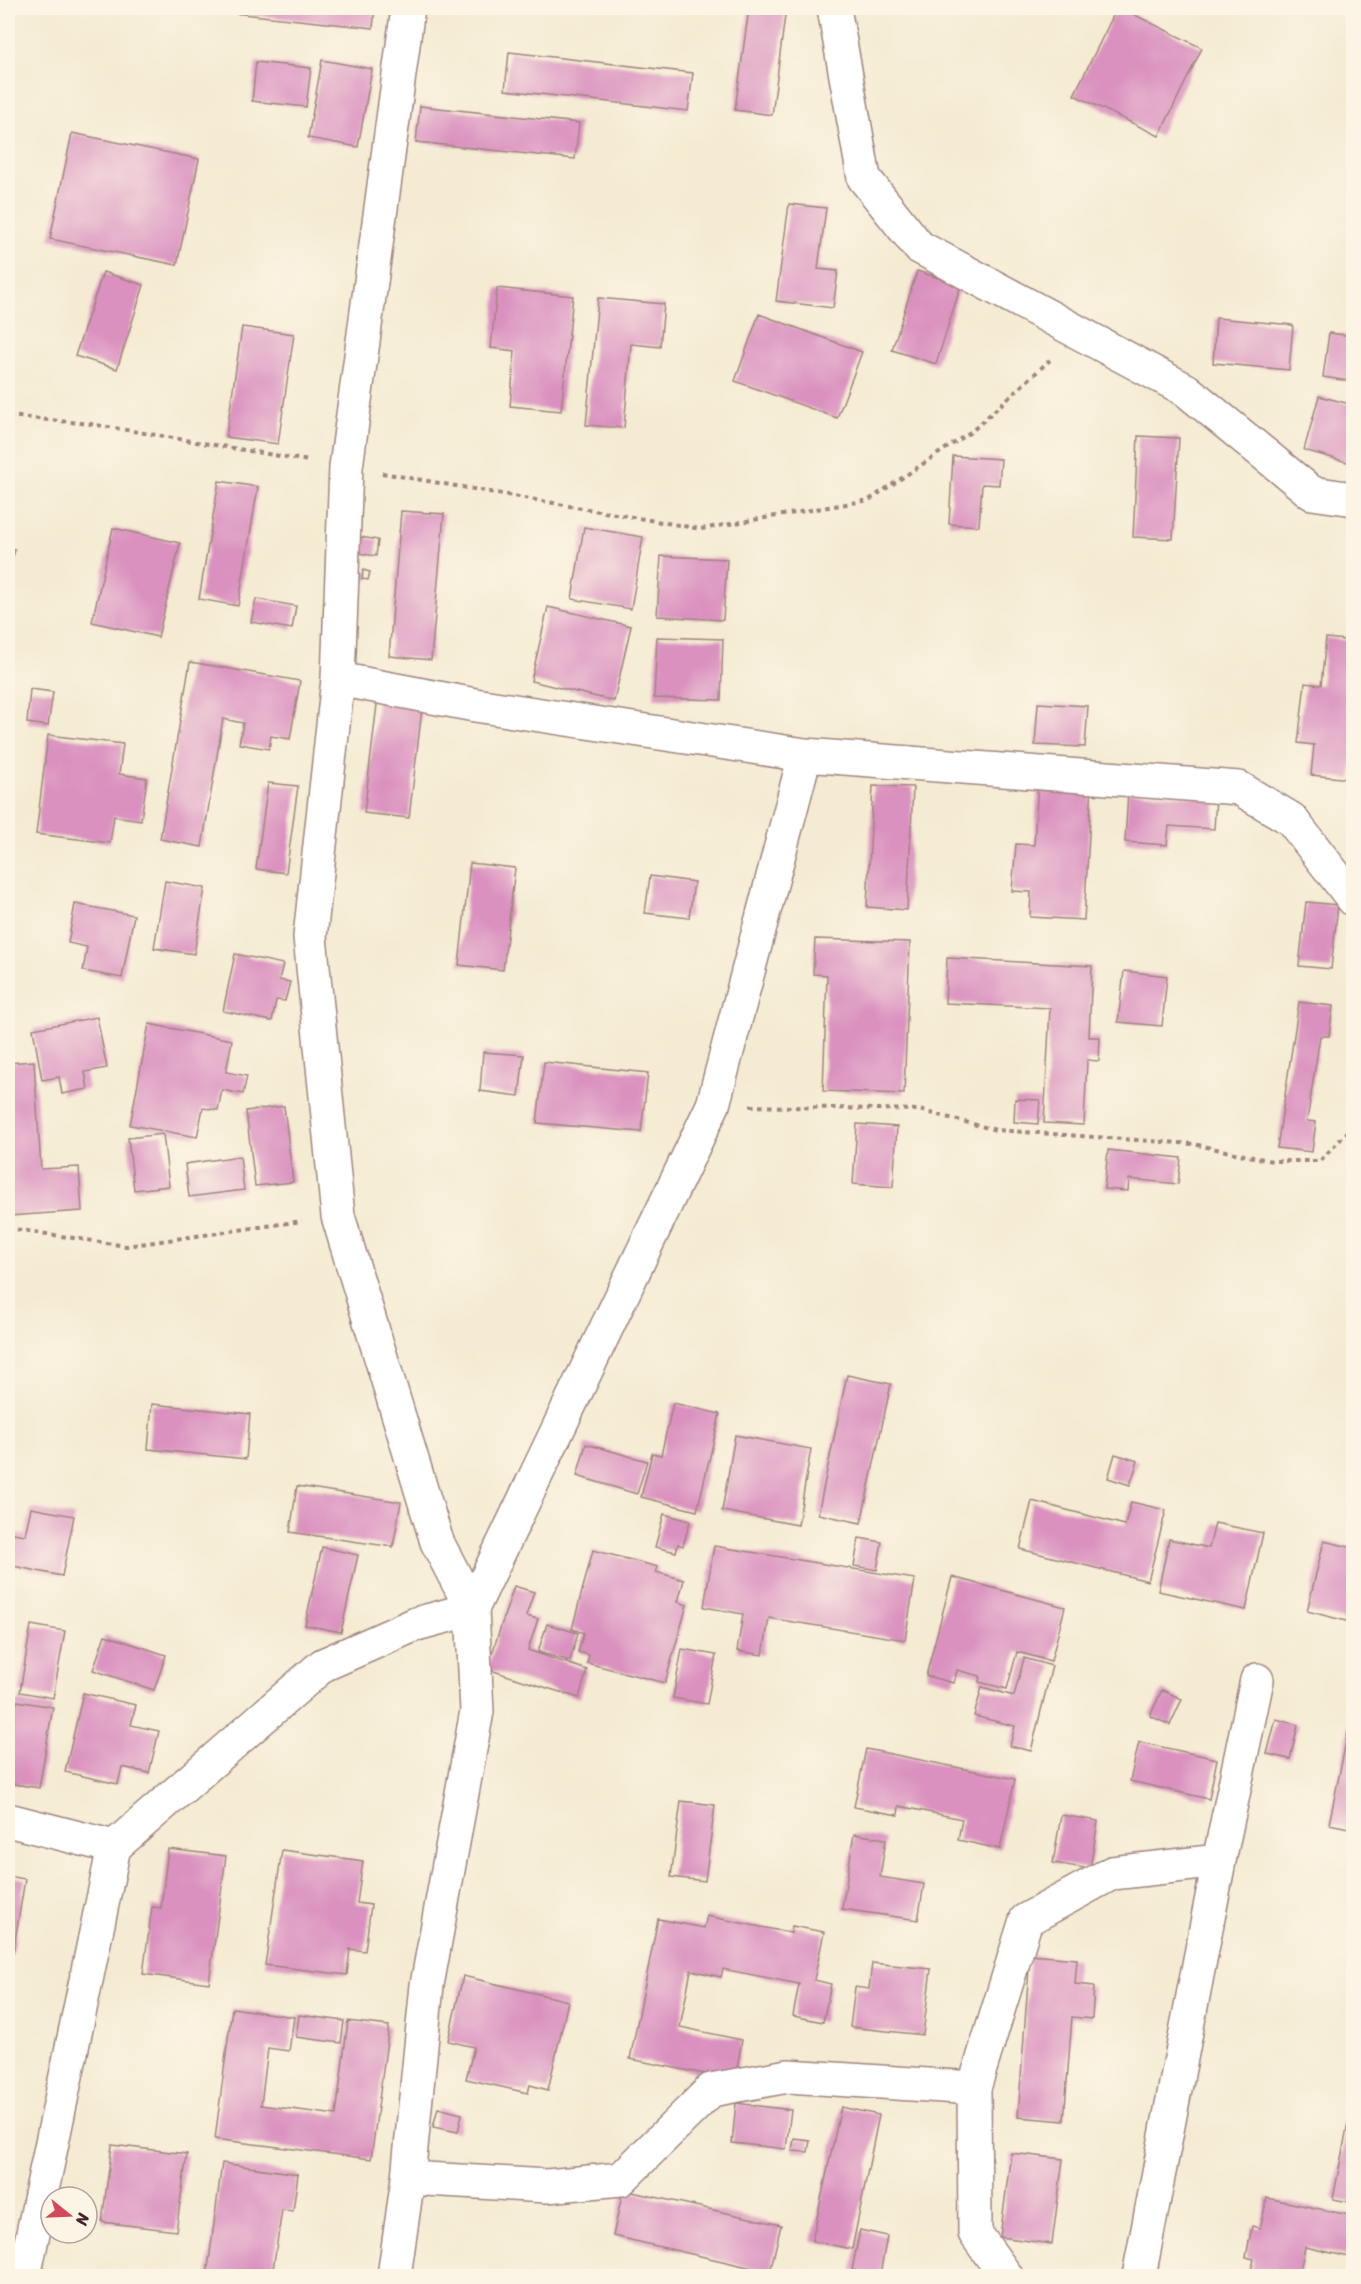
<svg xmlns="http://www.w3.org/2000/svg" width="1361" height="2284" font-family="Sriracha,sans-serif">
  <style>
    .building { fill: #da91bf }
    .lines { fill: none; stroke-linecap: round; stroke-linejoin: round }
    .minor-casing { stroke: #9f857e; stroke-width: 36 }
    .path { stroke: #9f857e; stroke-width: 4; stroke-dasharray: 4.5 4.5; stroke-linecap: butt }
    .minor { stroke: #fff; stroke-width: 33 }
  </style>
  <rect width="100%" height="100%" fill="#fcf5e5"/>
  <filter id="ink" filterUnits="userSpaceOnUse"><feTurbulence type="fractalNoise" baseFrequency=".0167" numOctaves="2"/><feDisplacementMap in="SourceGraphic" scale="12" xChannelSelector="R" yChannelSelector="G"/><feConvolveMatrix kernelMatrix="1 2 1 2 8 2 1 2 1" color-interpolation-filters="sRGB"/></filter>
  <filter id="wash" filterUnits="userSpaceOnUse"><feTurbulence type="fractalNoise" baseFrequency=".008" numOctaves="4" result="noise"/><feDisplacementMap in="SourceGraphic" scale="24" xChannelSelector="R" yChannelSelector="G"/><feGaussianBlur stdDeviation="1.35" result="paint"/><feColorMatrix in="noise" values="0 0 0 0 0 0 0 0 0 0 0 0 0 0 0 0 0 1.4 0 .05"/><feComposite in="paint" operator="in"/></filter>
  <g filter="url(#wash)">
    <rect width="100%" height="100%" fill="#f4ebd2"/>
    <g id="blocks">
      <!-- building -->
      <path class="building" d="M215,8H375L373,28L215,11Z
        M749,8H786L772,115L735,110Z
        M1117,8H1121L1202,48L1159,136L1074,95Z
        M509,52L693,73L688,111L505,90Z
        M322,60L372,69L358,147L308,138Z
        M256,62L311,68L306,107L252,101Z
        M420,106L579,123L575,159L416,142Z
        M72,133L199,159L177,265L50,239Z
        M789,204L826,208L818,269L838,271L833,308L776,301Z
        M917,271L961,285L936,364L892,350Z
        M103,272L144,285L117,369L75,356Z
        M497,288L573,296L561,411L510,406L515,351L491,348Z
        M598,298L664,304L660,347L631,344L624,428L586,425Z
        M759,314L862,352L837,418L735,381Z
        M1216,318L1293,325L1289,370L1213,363Z
        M242,327L294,334L278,444L226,437Z
        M1329,333L1354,336V382L1323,377Z
        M1319,396L1354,405V464L1304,450Z
        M1138,436L1179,438L1173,539L1133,537Z
        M953,456L1001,459L999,485L982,484L979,526L949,524Z
        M219,481L258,487L238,606L199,599Z
        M401,511L444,514L431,660L389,656Z
        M584,527L643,537L631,609L572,599Z
        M113,528L180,543L158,637L92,622Z
        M361,537L378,540L376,556L358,553Z
        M8,548L15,550L8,572Z
        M661,556L727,559L723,620L657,616Z
        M363,570L370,572L368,580L362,579Z
        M256,599L296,606L292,629L251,622Z
        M548,607L631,626L614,701L531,681Z
        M657,637L723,639L721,700L654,698Z
        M1326,638L1354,641V758L1351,779L1311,775L1314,745L1298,743L1305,683L1321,685Z
        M190,662L300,681L290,739L271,736L269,749L239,744L243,723L223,719L202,847L160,839Z
        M30,689L53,692L48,726L27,723Z
        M378,696L423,701L409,818L364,813Z
        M1038,703L1088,706L1085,747L1035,745Z
        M48,735L123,744L119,774L147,778L141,820L114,816L110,843L36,834Z
        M1038,781L1092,784L1084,920L1030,917L1031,892L1012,891L1016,844L1034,845Z
        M268,783L298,786L286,873L256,869Z
        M873,786L913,787L907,910L867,907Z
        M1128,792L1216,798L1214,829L1169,826L1167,845L1125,842Z
        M470,863L515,868L503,970L459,965Z
        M650,876L694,882L689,918L645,913Z
        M165,881L205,888L194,954L154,948Z
        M1306,902L1338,905L1331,969L1299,966Z
        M75,904L134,915L122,978L83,971L87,947L68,943Z
        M815,939L910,942L904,1094L823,1091L827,975L813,974Z
        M235,954L283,964L279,980L290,982L285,1001L276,1000L272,1021L223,1011Z
        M947,958L1092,966L1089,1037H1100L1099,1061L1087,1060L1084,1125L1044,1123L1050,1008L945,1003Z
        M1124,971L1167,976L1162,1026L1118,1022Z
        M1299,1002L1333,1006L1329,1036H1320L1307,1121L1316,1122L1312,1152L1277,1148Z
        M97,1017L107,1068L85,1072L88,1089L62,1094L59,1077L42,1080L33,1029Z
        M149,1024L232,1040L226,1072L247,1076L243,1094L222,1090L218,1110L203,1108L197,1137L130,1125Z
        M483,1052L524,1055L519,1096L480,1091Z
        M34,1061L41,1169L79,1167L82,1211L8,1216V1063Z
        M544,1062L648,1073L641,1132L537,1123Z
        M1015,1099L1040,1100L1038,1124L1014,1122Z
        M284,1106L293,1182L255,1186L246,1111Z
        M857,1124L897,1127L893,1187L853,1184Z
        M163,1134L169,1186L134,1190L128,1138Z
        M1108,1150L1181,1158L1178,1184L1129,1179L1128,1191L1104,1189Z
        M240,1156L244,1190L189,1197L185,1164Z
        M847,1375L891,1384L861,1523L818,1514Z
        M673,1403L720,1414L697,1511L641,1497L652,1453L661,1455Z
        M152,1404L250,1414L246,1459L148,1449Z
        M735,1435L811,1449L798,1525L722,1511Z
        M586,1444L647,1461L637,1494L577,1476Z
        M1115,1454L1138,1461L1130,1485L1108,1478Z
        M297,1486L401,1502L393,1547L290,1532Z
        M1032,1501L1125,1525L1131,1502L1166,1510L1148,1581L1020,1549Z
        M31,1508L74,1516L62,1576L8,1565V1532L25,1535Z
        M664,1514L690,1521L683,1546L678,1544L676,1552L655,1547Z
        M1215,1523L1263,1533L1246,1610L1158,1591L1169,1539L1209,1548Z
        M859,1538L882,1542L877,1570L854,1566Z
        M1324,1541L1354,1548V1623L1307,1611Z
        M714,1546L915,1579L905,1640L769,1618L763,1655L737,1651L743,1614L704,1607Z
        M322,1547L358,1555L341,1632L305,1625Z
        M593,1550L658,1567L656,1572L684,1580L678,1602L687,1605L665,1683L587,1663L589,1655L578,1652L584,1633L572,1629Z
        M952,1577L1065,1607L1051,1661L1017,1652L1007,1689L979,1682L980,1676L957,1670L954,1683L926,1676Z
        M514,1586L534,1592L526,1616L538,1619L528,1650L587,1670L579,1698L487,1669Z
        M547,1624L578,1633L570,1661L538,1652Z
        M31,1625L65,1631L53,1698L20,1692Z
        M105,1635L166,1655L154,1690L93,1670Z
        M682,1649L716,1655L707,1704L673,1698Z
        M1024,1658L1052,1666L1031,1751L1010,1746L1015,1726L974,1716L982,1687L1014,1696Z
        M1162,1690L1182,1699L1170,1725L1150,1716Z
        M83,1693L136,1705L131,1725L159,1731L149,1773L122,1767L118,1784L65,1772Z
        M17,1701L53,1707L39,1788L8,1783V1755Z
        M1276,1719L1298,1725L1290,1759L1267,1754Z
        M1349,1727L1354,1728V1829L1329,1824Z
        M1139,1742L1217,1759L1209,1799L1130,1781Z
        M866,1749L1015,1779L1000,1849L958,1840L962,1819L899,1806L898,1815L854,1807Z
        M681,1801L715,1805L705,1881L671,1877Z
        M1061,1815L1098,1821L1090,1869L1053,1863Z
        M854,1834L886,1839L880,1877L924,1884L918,1920L842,1909Z
        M168,1849L226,1856L209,1983L143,1974L152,1907L161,1908Z
        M282,1850L363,1861L357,1903L371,1905L365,1951L350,1949L347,1975L265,1965Z
        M8,1876L25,1879L13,1953L8,1952Z
        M707,1916L791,1933L792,1926L824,1932L814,1980L831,1984L823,2022L793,2016L799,1984L723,1969L721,1977L691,1970L680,2027L742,2040L735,2080L630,2059L658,1919L704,1928Z
        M1030,1955L1077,1959L1075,1984L1094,1986L1092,2019L1072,2017L1064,2121L1018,2117Z
        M872,1963L931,1969L923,2035L850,2027L855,1987L869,1989Z
        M463,1976L568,2001L548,2090L530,2085L528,2093L466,2079L474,2047L448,2041Z
        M232,2008L294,2017L289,2051L268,2048L261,2105L336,2115L348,2021L389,2026L371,2159L215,2139Z
        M299,2015L344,2021L341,2043L296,2037Z
        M736,2103L791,2110L786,2149L732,2143Z
        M841,2107L879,2115L852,2249L812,2241Z
        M438,2108L462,2114L458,2132L433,2127Z
        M1349,2118L1354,2119V2203L1333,2199Z
        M794,2138L810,2140L808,2152L792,2151Z
        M112,2145L187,2154L176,2231L102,2222Z
        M1011,2153L1063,2159L1052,2244L1000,2237Z
        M222,2163L298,2174L293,2211L282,2210L272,2276H207Z
        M623,2190L781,2225L770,2272L613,2236Z
        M1267,2198L1354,2216V2258L1305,2247L1299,2276H1250L1254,2259L1246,2257L1252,2226L1260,2228Z
        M860,2230L887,2236L880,2275L852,2270Z"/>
    </g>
  </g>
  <g filter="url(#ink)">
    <use href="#blocks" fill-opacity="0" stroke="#9f857e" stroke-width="1.5"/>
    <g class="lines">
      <!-- minor casing -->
      <g class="minor-casing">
        <path id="minor" d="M834,8L864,178L919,247L1186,390L1312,493L1354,499
          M338,679L475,705L805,755L1239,788L1291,819L1354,900
          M8,1820L114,1847
          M974,2088L1026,1920L1112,1873L1219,1861
          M408,2178L547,2186L621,2179L711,2090L788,2076L974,2088L975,2233L1006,2276
          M24,2276L114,1847L323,1665L416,1624L472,1609L713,1105L805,755
          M394,2276L408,2178L427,1985L477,1711L472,1609L437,1542L338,1216L310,937L338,679L346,467L408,8
          M1139,2276L1219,1861L1257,1680"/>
      </g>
      <!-- path -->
      <path class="path" d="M8,416L91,424L309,461
        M382,473L701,529L869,500L972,431L1050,360
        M750,1106L919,1110L996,1130L1193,1144L1272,1161H1320L1354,1125
        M8,1228L126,1246L302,1221"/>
      <!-- minor -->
      <use href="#minor" class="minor"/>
    </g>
  </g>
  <!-- margin -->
  <rect width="1361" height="2284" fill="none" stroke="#fcf5e5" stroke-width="30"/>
  <!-- north arrow -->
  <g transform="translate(69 2215) rotate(108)"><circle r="28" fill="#fcf5e5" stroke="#b59f9b" stroke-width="1.5"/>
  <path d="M0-4.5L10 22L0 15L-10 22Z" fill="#d1495b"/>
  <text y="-9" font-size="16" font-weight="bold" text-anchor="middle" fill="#4a1f2b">N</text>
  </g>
</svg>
